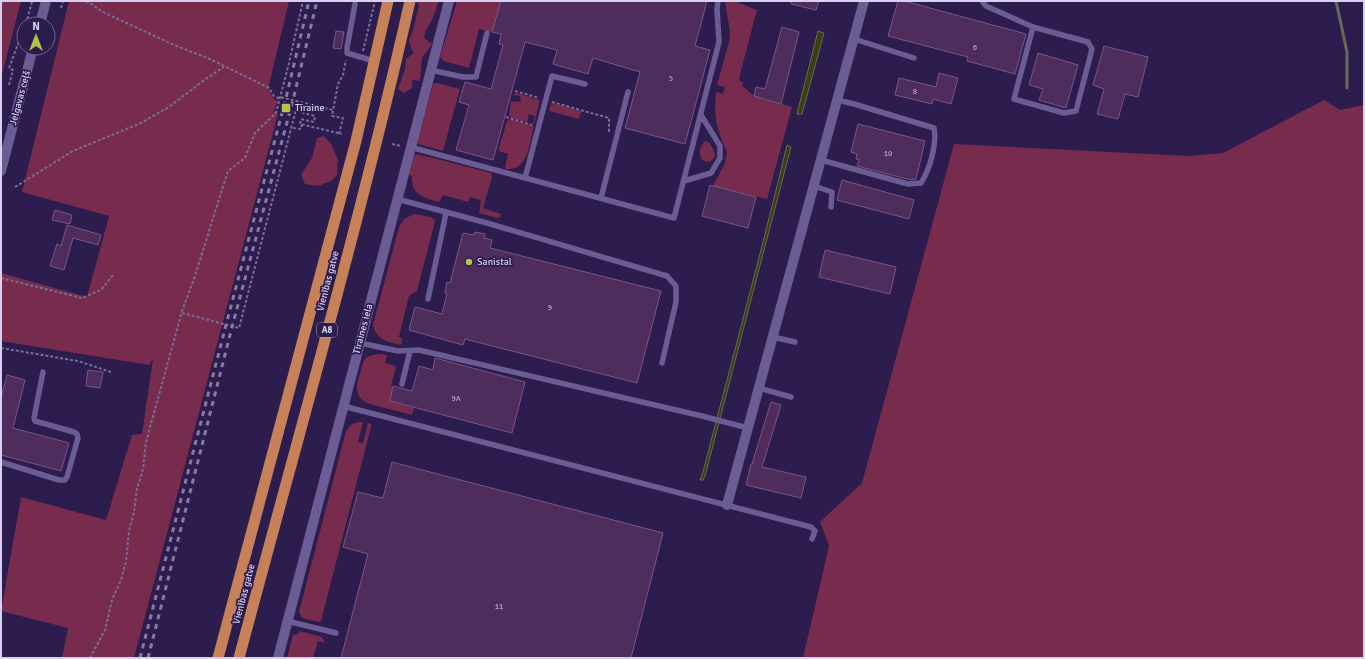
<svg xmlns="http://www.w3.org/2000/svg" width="1365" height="659" font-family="Signika,sans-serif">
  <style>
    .green { fill: #772c4d }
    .water { fill: #3a3f13; stroke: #696a55 }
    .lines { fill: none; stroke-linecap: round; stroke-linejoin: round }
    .stream { stroke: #696a55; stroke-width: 3 }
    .building { fill: #4e2c5b; stroke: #7a5689 }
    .path { stroke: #796d97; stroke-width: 2; stroke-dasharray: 3 2; stroke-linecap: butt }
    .service { stroke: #6b5c94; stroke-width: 5.5 }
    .minor { stroke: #6b5c94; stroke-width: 10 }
    .tertiary { stroke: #6b5c94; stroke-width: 10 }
    .secondary { stroke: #6b5c94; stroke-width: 10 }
    .trunk { stroke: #c78159; stroke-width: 11 }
    .rail { stroke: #877ba3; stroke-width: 3; stroke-dasharray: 5 5; stroke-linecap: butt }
    .poi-dot { fill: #b3c24b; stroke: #2d1c4e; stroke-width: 1.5 }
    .labels { text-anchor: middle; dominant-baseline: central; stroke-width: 3.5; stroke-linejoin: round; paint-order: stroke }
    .number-label { font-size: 8px; fill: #b5a7cb }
    .shield { fill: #2d1c4e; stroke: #a49abf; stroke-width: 1 }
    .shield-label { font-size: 9px; font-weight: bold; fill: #d7d0f0 }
    .street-label { font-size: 10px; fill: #d7d0f0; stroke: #2d1c4e }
    .poi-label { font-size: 10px; fill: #d7d0f0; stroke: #2d1c4e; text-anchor: start }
  </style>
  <rect width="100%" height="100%" fill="#2d1c4e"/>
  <!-- green -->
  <path class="green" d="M1,1H21L1,78Z
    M69,1H289L268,89L274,99L278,101L274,111L278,114L134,658H62L68,628L1,611L21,497L106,520L132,435L142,434L153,359L149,365L1,341V273L87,297L109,216L22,192Z
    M417,1H439C436,7 435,14 432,20C428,29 426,27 424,38L432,44L426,53L422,57L420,81L414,80L412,81V88L404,93L398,89L405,69L406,59L414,53L410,46L409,40L413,30L419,6Z
    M457,1H501L492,32L479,29L469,68L444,61L440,57Z
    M725,1H734L757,10L739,78L740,81L743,82L742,86L754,96L792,107L767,199L713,186L725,163L727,152L720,136L716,120L715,109L716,92L723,94L725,87L717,85L730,38V32Z
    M437,83L460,89L443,151L418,144L417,142L433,84Z
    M516,93L540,100L534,124H533L535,116L529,114L527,122L511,118L509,114L511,101L518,102L521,101L520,96L515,95L512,96Z
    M1324,100L1340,110L1364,105V658H803L829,546L820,522L862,483L954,144L1188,156L1223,153Z
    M551,103L581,111L579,119L549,111Z
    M510,119L534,126C529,143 529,171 506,169L505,166L508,154L498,151L507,121Z
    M324,136L331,144L338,160L337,175L331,181L318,186L305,184L301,175L312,158L317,138Z
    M706,141C711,143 714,150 715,156L711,161L707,162L702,160C698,154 700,144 706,141Z
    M416,154L441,160L491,173L492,177L483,208L501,214L500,217L497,218L479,213L481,200L470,197L468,202L443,195L439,202C423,197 411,195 412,176L409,175L414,156Z
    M414,214L431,217L435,221L417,291L409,296L399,337L402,338L401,345C388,342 376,340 373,325L399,227L404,219Z
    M381,354L387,355L385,363L396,366L391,387H393L390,401L414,408L412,415L370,404C353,397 356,387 360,373C362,368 362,362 366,358C371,355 376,354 381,354Z
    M358,422H363L358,442L363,443L368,423L371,424V427L321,621L319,622L302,618L299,612L346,431L352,424Z
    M300,631L322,637L325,643L318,641L313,658H287L293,635L298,634Z"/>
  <!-- water -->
  <path class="water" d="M818,31L824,33L802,114H797Z
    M787,145L791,147L705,476L703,480H700L703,472C731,363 761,254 787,145Z"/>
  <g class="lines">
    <!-- stream -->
    <path class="stream" d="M1336,1L1347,52V88"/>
  </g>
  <!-- building -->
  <path class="building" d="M501,1H707L695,46L710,50L685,144L625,128L640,72L593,58L588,74L553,64L557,50L525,42L493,160L456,150L469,105L459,102L465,82L491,89L503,45L499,44L501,34L492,32Z
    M791,1H819L816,10L791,4Z
    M898,1H904L1026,34L1015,74L967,61L968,57L888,36Z
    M782,27L799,32L781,104L754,96L756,87L765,89Z
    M336,31L344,32L341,49L333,48Z
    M1104,46L1148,57L1138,97L1125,94L1118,119L1097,114L1104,89L1093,85Z
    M1038,53L1078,65L1066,108L1039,100L1043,89L1029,85Z
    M939,73L958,78L951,104L933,99L932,104L895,95L899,78L936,87Z
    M858,124L925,141L916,179L911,180L857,166L859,160L856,159L857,154L851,152Z
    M842,180L914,200L909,219L837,200Z
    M710,185L756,197L748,228L702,216Z
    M55,210L72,215L70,224L52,220Z
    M67,225L101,235L98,245L73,238L64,270L50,266L57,244L61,246Z
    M475,232L485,234L484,238L492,240L490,248L661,291L637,383L465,339L463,345L409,330L415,307L442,314L447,294L445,293L447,282L450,283L463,233L474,235Z
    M825,250L896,267L890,294L819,277Z
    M435,358L525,382L512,433L390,401L393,386L412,391L419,366L433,370Z
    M88,370L103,372L100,388L86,386Z
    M7,375L25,380L13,428L69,443L61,471L1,455V398Z
    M771,402L781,405L762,467L806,477L801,498L746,485L751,464H752Z
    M392,462L663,533L631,658H341L368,554L343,547L358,492L383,498Z"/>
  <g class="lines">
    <!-- path -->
    <path class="path" d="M86,1L105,13L174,45L210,59L269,88L274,96L278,98L280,97L333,110
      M61,8L63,1
      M26,24L32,2
      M363,51L375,1
      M9,85L13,70L9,68L24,28
      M515,91L539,98
      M552,102L609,118V133
      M317,106L316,111L304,109L303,113L315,116L314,122L301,119L300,124L342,134
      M506,117L532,125
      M293,128L301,129L302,124
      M339,134L343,118L332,116L338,84L343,75L346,60
      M392,144L401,146
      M15,187L73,151L141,123L169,107L207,78L224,67
      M1,278L82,298L101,290L113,275
      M182,313L239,328L298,102
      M1,348L78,361L111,372
      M90,658L105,630L112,600L121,580L126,562L129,531L134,512L137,489L143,469L146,442L182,311L195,276L220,196L228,171L245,158L255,133L276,113L288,67L303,1"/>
    <!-- service -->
    <path class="service" d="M982,1L986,6L1033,27L1088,42L1092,49L1076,111L1064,113L1014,99L1033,27
      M355,4L347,48V53L374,61
      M854,39L914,58
      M430,70L463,77H476L487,33
      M410,147L674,218L719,42L717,9L718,1
      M821,160L908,184L921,183C930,169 937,144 934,128L854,104L837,100
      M525,178L552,76L585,84
      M684,181L711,173L720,158V146L701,115
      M814,186L832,192L831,207
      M601,198L628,92
      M397,199L487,223L667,276L676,286V302L662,363
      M428,299L446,213
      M773,337L795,342
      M360,343L398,351L419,350L702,416L748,428
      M402,384L410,351
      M759,388L791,397
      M343,406L811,527L815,531L812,539
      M1,462L59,480H65L67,477L78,438L77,434L74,432L35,421L34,418L43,372
      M287,621L336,633"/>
    <!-- minor -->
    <path class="minor" d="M727,505L864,1"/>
    <!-- tertiary -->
    <path class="tertiary" d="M278,658L449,1"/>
    <!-- secondary -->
    <path class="secondary" d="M40,24L46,1
      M1,171L33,48"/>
    <!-- trunk -->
    <path class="trunk" d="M218,658L356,141L388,1
      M239,658C297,440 360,222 410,1"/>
    <!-- rail -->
    <path class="rail" d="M140,658L226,325L286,98L309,1
      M148,658L232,327L293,100L317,1"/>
  </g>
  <!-- markers -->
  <g class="poi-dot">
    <rect x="281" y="103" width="10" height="10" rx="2"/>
    <circle cx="469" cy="262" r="4"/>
  </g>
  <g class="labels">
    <!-- number labels -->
    <g class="number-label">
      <text x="975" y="47">6</text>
      <text x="671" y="78">5</text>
      <text x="915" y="91">8</text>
      <text x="888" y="153">10</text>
      <text x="550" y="307">9</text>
      <text x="456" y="398">9A</text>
      <text x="499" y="606">11</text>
    </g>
    <!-- shield labels -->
    <rect class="shield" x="317" y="323" width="20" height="14" rx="3"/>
    <g class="shield-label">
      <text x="327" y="330">A8</text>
    </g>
    <!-- street labels -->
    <g class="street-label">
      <text transform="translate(20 98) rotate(-75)">Jelgavas ceļš</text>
      <text transform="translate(328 281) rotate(-75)">Vienības gatve</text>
      <text transform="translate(363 329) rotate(-75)">Tīraines iela</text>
      <text transform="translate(244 594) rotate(-75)">Vienības gatve</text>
    </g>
    <!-- poi labels -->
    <g class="poi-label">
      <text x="295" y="108">Tīraine</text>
      <text x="477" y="262">Sanistal</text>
    </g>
  </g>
  <!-- border -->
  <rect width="1365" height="659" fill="none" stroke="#d7d0f0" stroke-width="4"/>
  <!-- north arrow -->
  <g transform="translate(36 36)"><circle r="19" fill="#2d1c4e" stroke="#71648f"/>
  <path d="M0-3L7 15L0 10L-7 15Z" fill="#b3c24b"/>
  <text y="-6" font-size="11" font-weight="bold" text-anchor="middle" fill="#d7d0f0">N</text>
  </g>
</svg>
